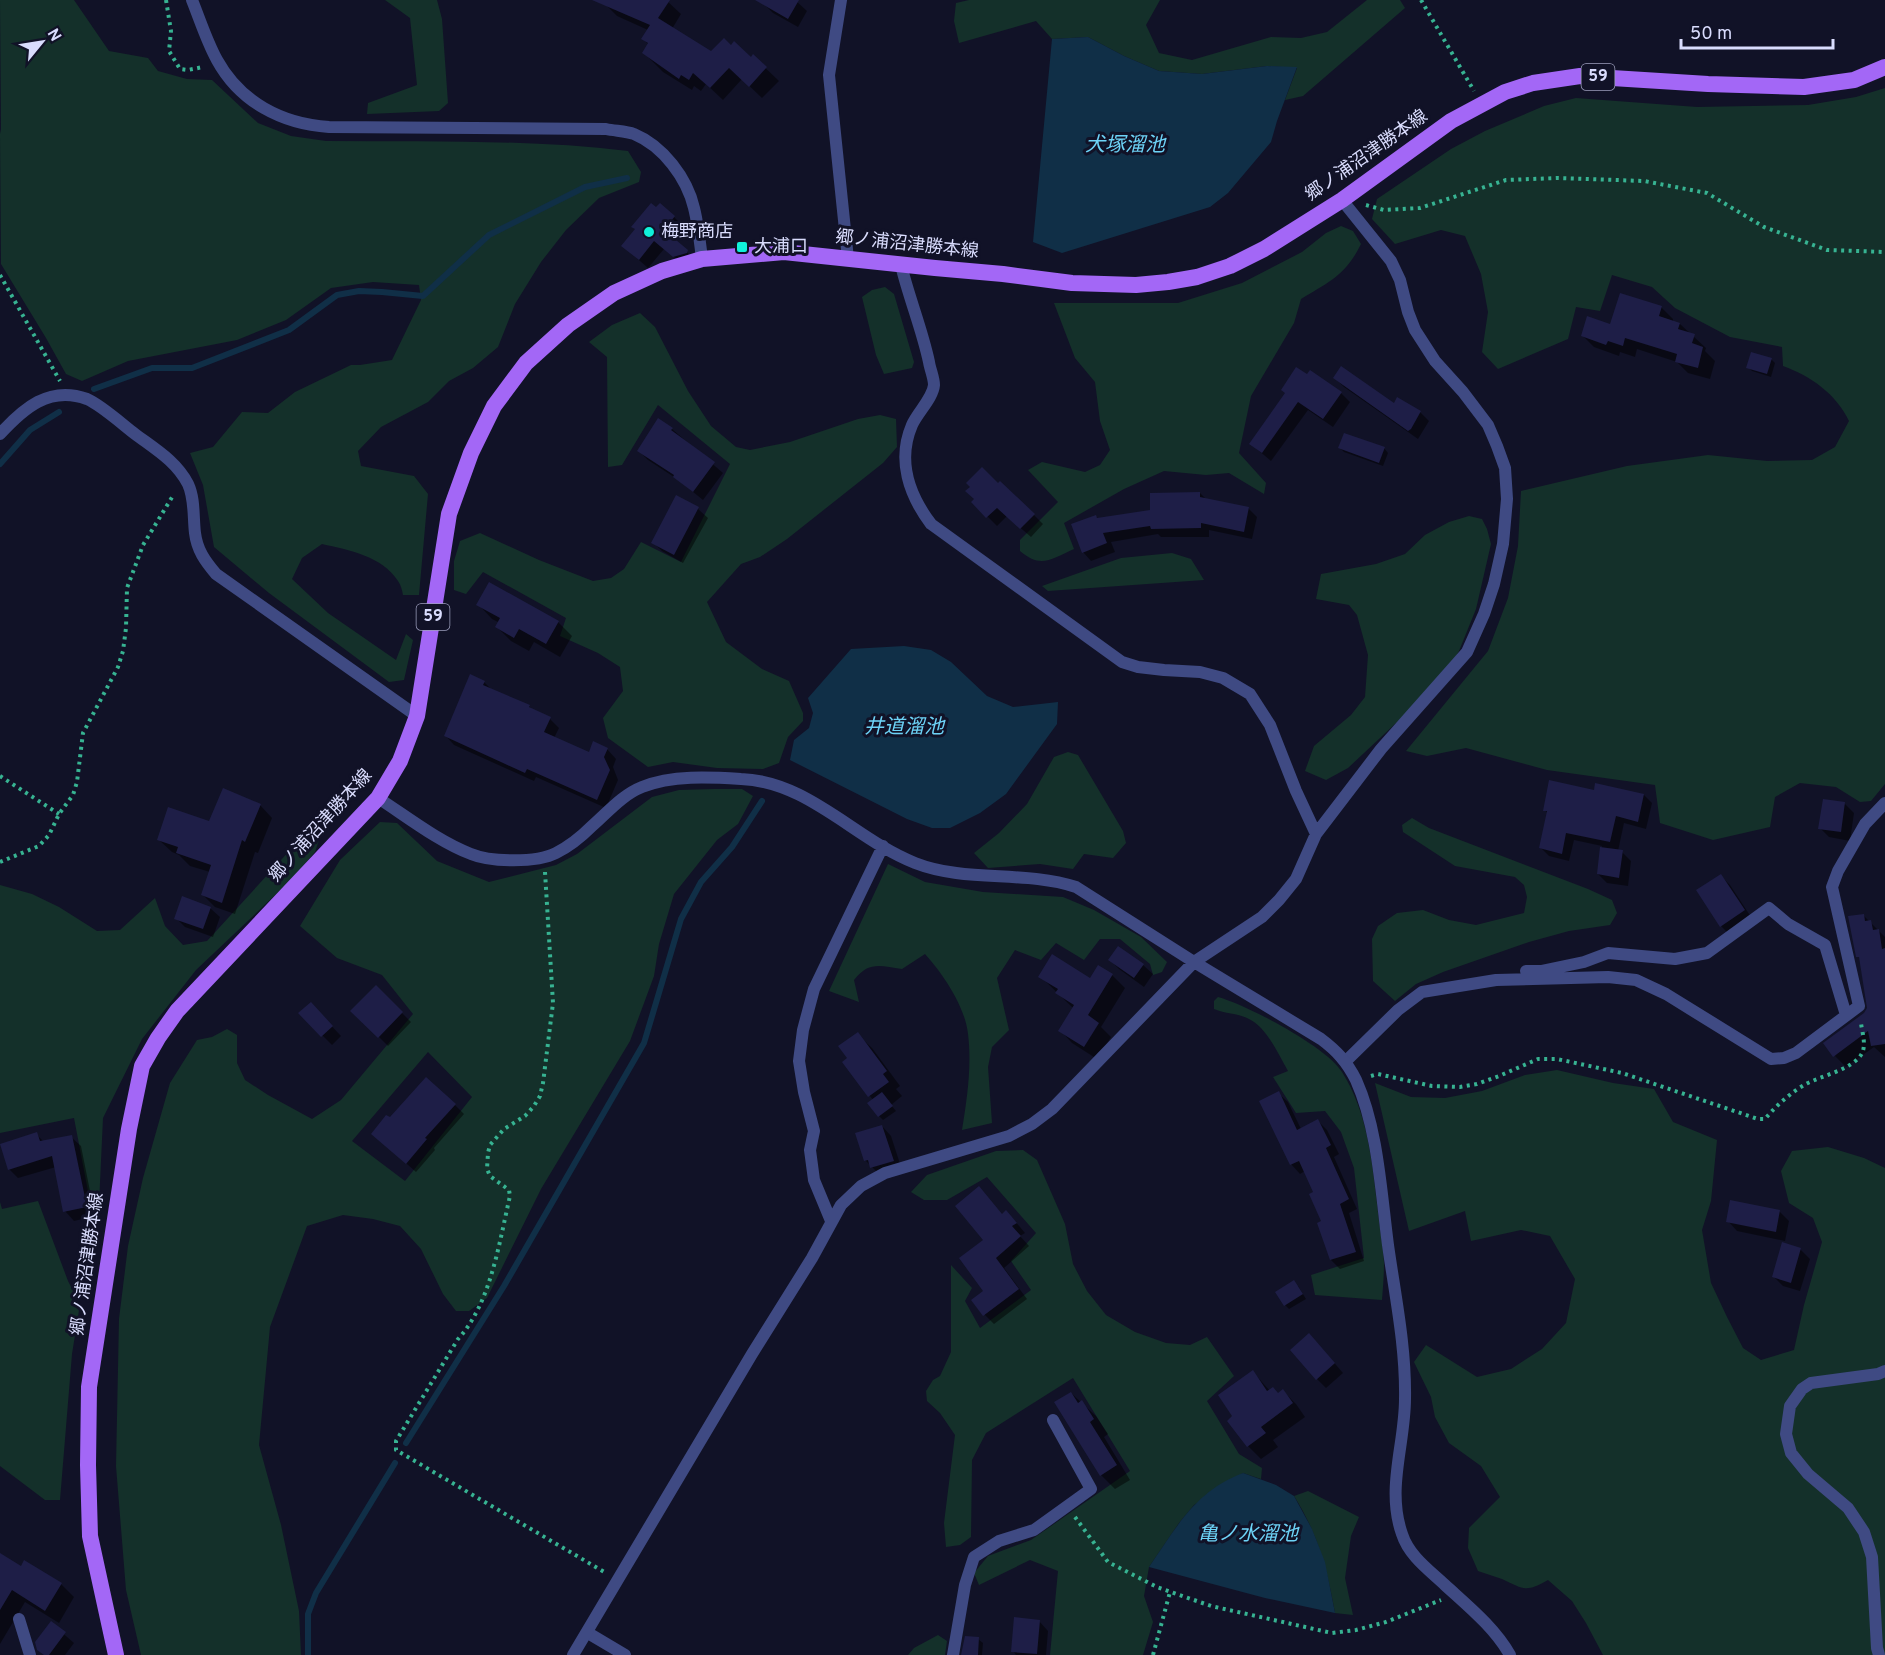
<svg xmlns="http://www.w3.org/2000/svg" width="1885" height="1655" font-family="Overpass,'Noto Sans JP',sans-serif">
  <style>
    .green { fill: #14302a; fill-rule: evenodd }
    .water { fill: #102f47 }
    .shadow { fill: #0007 }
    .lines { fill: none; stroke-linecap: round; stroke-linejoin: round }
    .stream { stroke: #102f47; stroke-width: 6 }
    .building { fill: #1e1e47 }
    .path { stroke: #37b392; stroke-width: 4; stroke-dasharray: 3 4.5; stroke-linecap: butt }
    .service { stroke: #3f4a83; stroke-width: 12 }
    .minor { stroke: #3f4a83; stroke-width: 12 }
    .primary { stroke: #a367f6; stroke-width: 16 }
    .poi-dot { fill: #10f1da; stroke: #111227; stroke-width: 2 }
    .labels { text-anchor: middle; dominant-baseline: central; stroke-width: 6; stroke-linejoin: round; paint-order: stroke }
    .shield { fill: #111227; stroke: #9d9fbd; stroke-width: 1.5 }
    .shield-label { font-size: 16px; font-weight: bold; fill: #d9dcfd }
    .street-label { font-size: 18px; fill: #d9dcfd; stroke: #111227 }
    .poi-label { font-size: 18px; fill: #d9dcfd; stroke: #111227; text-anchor: start }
    .water-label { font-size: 20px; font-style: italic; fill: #6dd3f7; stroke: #111227 }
  </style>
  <rect width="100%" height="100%" fill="#111227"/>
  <!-- green -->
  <path class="green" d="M0,0H74L109,51L148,58L158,71L187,79L212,80L258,123L291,136L326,141C427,142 528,139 628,151L641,172L639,182L599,198L566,230L541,262L515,304L498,347L473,368L449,381L428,402L381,427L358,451L361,466L414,476L428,494L419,595H403C402,590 401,585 398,581C382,556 349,550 322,544L302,558L292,579L328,613L396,660L406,634L413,640L404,680L389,682L269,593L214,547L203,485L190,453L213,447L242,412L268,413L295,392L351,365H360L392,360L421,300L419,285L373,282L331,288L286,320L237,340L128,361L82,381L66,374L46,338L1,264L0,134L1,129Z
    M385,0H437L442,19L448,103L439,111L367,114L368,103L417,85L410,18Z
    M969,0H1160L1146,25L1159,53L1192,60L1271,37L1301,38L1327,32L1367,0H1400L1405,8L1303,96L1285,100L1297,68L1267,66L1202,74L1159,71L1124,56L1088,37L1052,39L1036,21L959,43L954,21L956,3Z
    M1885,88V784L1871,801L1860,802L1836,787L1800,783L1775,797L1770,827L1713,840L1660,823L1655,785L1547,770L1466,748L1427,756L1406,751L1488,651L1508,598L1518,546L1521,491L1627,466L1708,455L1767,461L1812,460L1835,447L1849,421C1836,394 1811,376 1783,366L1782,347L1730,337L1675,308L1652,287L1612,275L1600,311L1576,307L1568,339L1498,369L1482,352L1488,312L1481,274L1465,236L1441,230L1395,244L1372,219L1377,199L1451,149L1485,131L1544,106L1576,98L1697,107L1808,105L1856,97Z
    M1341,226L1353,231L1361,244C1346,275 1329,282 1301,299L1294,323L1251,396L1239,453L1266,483L1264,494L1229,473L1206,475L1164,471L1124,489L1064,523L1074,549C1051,559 1041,569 1020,551V540L1058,502L1028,470L1042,462L1085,472L1100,465L1110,450L1100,421L1095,382L1075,358L1054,303H1178L1242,283L1302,252L1326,233Z
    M885,287L894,294L914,362L912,368L884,374L876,355L862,297L872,290Z
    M640,313L655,327L688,391L711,426L736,447L750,450L790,442L858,419L880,415L896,419L897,447L883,463L787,539L760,557L741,564L707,602L726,642L762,669L789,681L803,713V721L788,737L779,763L763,769L717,768L673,762L648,767L608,738L603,718L623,691L620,667L598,653L560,636L566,618L483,572L466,594L454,590V561L460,541L480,533L539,560L593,581L611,578L624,569L641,542L681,562L730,464L658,405L622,465L608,467L607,357L589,342L612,325Z
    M1469,516L1482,519L1487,529L1491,544L1476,609L1459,651L1443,679L1348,768L1326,780L1305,771L1314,746L1351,715L1365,697L1368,655L1357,615L1349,605L1316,599L1321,574L1376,564L1405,554L1425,535L1449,522Z
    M1172,553L1191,559L1204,580L1048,591L1042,586L1121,558Z
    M1068,752L1078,755L1123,831L1126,843L1113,858L1084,854L1073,869L1040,864L988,868L974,853L999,833L1027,804L1054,757Z
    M714,789H742L753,796L738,824L717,840L674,894L659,944L654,976L630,1041L541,1189L487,1298L469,1311H456L443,1294L421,1249L400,1226L373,1219L343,1215L307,1226L270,1327L259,1445L281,1525L299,1611L301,1655H141L126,1590L116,1466L119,1319L128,1246L143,1178L170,1083L197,1040L212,1037L227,1029L237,1035V1063L245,1080L268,1095L312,1119L341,1100L413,1014L382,975L337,958L300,926L340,860L380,822L397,823L437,861L489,882L556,865L577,854L652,797L679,790ZM428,1052L472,1097L405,1181L352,1141Z
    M1412,818L1429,828L1588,889L1612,900L1617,913L1610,925L1569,931L1529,942L1443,972L1416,984L1395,1001L1373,981L1372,939L1378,926L1397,913L1423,910L1449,920L1476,925L1524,913L1527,897L1524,885L1515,877L1455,866L1403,832L1402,825Z
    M303,836L320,837L315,852L292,879L196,970L142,1039L103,1118L99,1204L91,1207L74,1118L0,1133V885L32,894L59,907L97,931L120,930L155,898L165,926L183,945L207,941Z
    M888,864L925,882L983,892L1063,897L1094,910L1141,937L1167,962L1162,972L1153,975L1150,964L1120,939H1100L1084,960L1056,943L1041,960L1015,950L997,978L1009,1030L992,1047L988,1067L992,1123L962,1130C967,1100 972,1065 968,1034C965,1006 943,974 925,954L902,969C880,966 869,961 854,980L859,1002L829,991Z
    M1218,997C1247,1005 1327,1047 1342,1072C1367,1111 1372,1160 1377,1204C1379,1224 1383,1244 1384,1263C1384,1275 1383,1288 1382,1300L1315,1295L1311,1275L1364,1258L1354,1168L1341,1132L1325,1111L1296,1113L1273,1077L1288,1071C1277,1052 1267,1027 1247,1018C1237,1013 1225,1014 1214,1009V1001Z
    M1557,1070L1613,1083L1654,1089L1673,1122L1717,1140L1711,1201L1702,1230L1711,1283L1727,1317L1743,1348L1761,1360L1794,1350L1804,1305L1822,1242L1813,1218L1789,1203L1781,1171L1792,1151L1828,1147L1864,1158L1885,1168V1655H1603L1586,1623L1572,1601L1548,1580C1525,1593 1524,1589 1502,1579C1494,1576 1486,1574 1478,1571L1468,1548L1469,1528L1500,1497L1481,1466L1449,1443L1435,1417L1431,1397L1414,1362L1426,1345L1477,1377L1511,1369L1542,1349L1566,1323L1575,1279L1550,1236L1521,1230L1471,1241L1465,1211L1409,1231L1375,1083L1411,1097L1445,1098L1482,1091L1525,1075Z
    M1023,1150L1037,1160L1065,1224L1073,1264L1087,1291L1106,1315L1135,1332L1166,1343L1190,1345L1207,1337L1234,1376L1207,1401L1239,1454L1262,1468L1261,1479L1243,1473L1194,1505L1179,1523L1149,1567L1144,1596L1153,1622L1143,1655H1050L1058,1571L1030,1560L979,1585L974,1573L988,1556L1031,1540L1130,1471L1073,1378L986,1433L972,1460L971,1537L960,1545L946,1547L944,1523L955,1435L940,1413L927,1401L926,1391L933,1380L940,1376L951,1352V1265L972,1288L965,1301L980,1328L1031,1290L1011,1261L1036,1233L987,1177L947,1200H924L911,1192L927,1175L996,1151Z
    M38,1201L68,1281L80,1304L72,1354L60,1500H45L0,1466V1202L2,1209Z
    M1308,1491L1359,1517L1351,1536L1345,1578L1353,1615L1335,1613C1327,1569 1318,1534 1294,1496Z
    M938,1635L947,1641L945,1655H908L914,1648Z"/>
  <!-- water -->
  <path class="water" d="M1088,37L1124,56L1159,71L1202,74L1267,66L1297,67L1277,121L1271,142L1228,193L1210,207L1062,253L1033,242L1052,39Z
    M904,646L931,650L951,662L987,696L1013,707L1058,702L1057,724L1006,794L980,813L950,828H932L907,819L790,760L794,740L809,728L813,713L808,698L851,649Z
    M1243,1473L1276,1485L1294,1496L1312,1529L1325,1562L1335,1613L1265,1598L1149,1567C1176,1528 1195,1491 1243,1473Z"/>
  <!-- shadow -->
  <path class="shadow" d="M601,0H666L681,14L672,29L711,53L731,47L751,59L753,56L779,81L762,98L742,79L723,100L706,84L701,91L694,86L692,90L663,72L644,53L649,45L643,39L648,30L617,16Z
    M766,0H795L807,11L798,27L773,13L764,4Z
    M674,217L683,226L672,239L697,261L684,265L664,249L648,268L623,246L636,230Z
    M1661,307L1673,319V322L1680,324L1706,348L1705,351L1715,361L1710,379L1688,373L1677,362L1637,349L1635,357L1620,352L1619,356L1594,347L1582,335Z
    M1771,359L1775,363L1771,377L1752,371L1748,367Z
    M1335,378L1395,405L1420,412L1429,421L1418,439L1344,387Z
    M1341,393L1350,402L1333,427L1308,410L1271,461L1251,444L1287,394Z
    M672,429L723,473L703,500L677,479L648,460L639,451Z
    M1340,448H1384L1388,453L1383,466L1344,452Z
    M1200,493L1206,499L1248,508L1257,517L1252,539L1209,530V537H1161L1158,534L1111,542L1115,552L1091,561L1083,552L1096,517L1099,519L1152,511Z
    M677,497L698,509L708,518L683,563L662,551L653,542Z
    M976,499L1034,515L1043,524L1031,537L1007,516L997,526L973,502Z
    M478,604L558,622L572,636L560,657L534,642L529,651L511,641L497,627L500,623L492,619Z
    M484,682L492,690L529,706L533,711L550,719L559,728L554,738L589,754L607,749L616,759L613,767L618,780L606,808L536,777L534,781L454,745L445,735Z
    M1596,785L1644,795L1652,803L1646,829L1624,823L1618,851L1622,852L1631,861L1628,886L1607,883L1598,874L1602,846L1574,840L1569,861L1549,856L1541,848L1548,814L1545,810L1595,791Z
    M1845,804L1854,813L1850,841L1829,837L1820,828Z
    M260,805L272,818L258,853L255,852L235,914L215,907L203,895L210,872L190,866L179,855L172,852L159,840Z
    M1721,876L1730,885L1753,920L1730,935L1721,926Z
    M210,908L220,917L213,937L185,927L176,918Z
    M1863,915L1885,937V1057L1874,1047L1846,1067L1835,1056L1868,1009L1861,960L1858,956Z
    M1118,948L1143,965L1153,974L1144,987L1119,969L1110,960Z
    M1112,975L1125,988L1101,1027L1111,1037L1097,1059L1072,1043L1060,1030L1074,1009L1040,976L1090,980Z
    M376,987L411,1022L388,1046L353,1011Z
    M311,1004L341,1036L332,1045L300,1013Z
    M857,1034L872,1048L900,1086L896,1089L902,1096L891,1105L896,1111L883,1120L879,1116L873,1100L844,1062L849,1059Z
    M1278,1093L1288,1102L1301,1129L1318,1121L1327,1130L1339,1154L1334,1157L1357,1209L1349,1213L1364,1261L1340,1269L1331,1260L1323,1222L1315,1193L1305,1171L1300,1174L1291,1164Z
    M455,1105L464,1114L434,1148L435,1150L416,1172L373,1134L390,1119Z
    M882,1126L891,1136L902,1170L881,1176L865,1160Z
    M36,1134L44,1142L71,1137L81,1146L95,1216L74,1221L65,1211L56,1167L18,1178L9,1169Z
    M1780,1212L1789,1221L1785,1241L1737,1231L1728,1221Z
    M1003,1215L1015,1221L1025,1233L1020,1236L1029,1246L1004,1268L1027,1299L994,1324L985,1315V1241Z
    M1800,1249L1810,1259L1800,1291L1783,1286L1773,1276Z
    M1298,1286L1306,1299L1289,1309L1285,1305Z
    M1318,1344L1343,1373L1326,1388L1317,1379Z
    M1253,1372L1270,1391L1278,1394L1283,1391L1296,1404L1305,1417L1273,1440L1278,1447L1261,1459L1248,1446L1229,1421L1234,1417Z
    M1071,1393L1096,1416L1108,1434L1104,1437L1130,1480L1115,1489L1101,1475Z
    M0,1554L22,1568L61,1584L74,1597L59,1623L25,1602L0,1644Z
    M1039,1621L1048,1631L1046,1655H1016L1013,1651Z
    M51,1623L74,1643L65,1655H44Z
    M978,1639L983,1643L982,1655H964Z"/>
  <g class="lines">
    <!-- stream -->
    <path class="stream" d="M94,389L152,368H192L289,330L337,295L359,291L382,292L423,296L489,235L585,187L627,178
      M0,464L30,430L59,412
      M406,1443L504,1286L644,1043L681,919L701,882L732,847L762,801
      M308,1655V1614L316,1593L395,1463"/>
  </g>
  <!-- building -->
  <path class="building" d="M592,0H670L658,18L711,51L724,38L731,45L734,41L751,57L753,54L767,67L749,87L729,68L710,88L693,73L689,80L681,75L679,79L642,53L648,43L641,39L650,25Z
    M755,0H799L788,19Z
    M651,203L656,207L660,203L675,216L664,230L688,250L687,253L673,257L654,241L639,260L621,246L635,229L631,227Z
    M1620,293L1662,306L1659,316L1680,323L1678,329L1695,334L1692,343L1703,347L1698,368L1675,362L1677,354L1625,338L1623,346L1608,341L1606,345L1581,336L1587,316L1610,324Z
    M1751,352L1772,358L1767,374L1746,368Z
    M1341,366L1394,403L1397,397L1421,411L1411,429L1408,431L1333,378Z
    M1296,367L1307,374L1310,370L1342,392L1323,419L1298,402L1262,453L1249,444L1285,393L1281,390Z
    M658,418L673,428L671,430L715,462L693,492L673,477L674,475L637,451Z
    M1344,433L1385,447L1379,463L1338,448Z
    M982,467L998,483L1000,481L1035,514L1020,529L997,508L986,518L971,502L974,499L965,491L970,487L966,483Z
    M1200,492V497L1249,507L1244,532L1201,523V528L1151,529L1150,526L1103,533L1107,543L1082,553L1071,524L1096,515L1097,518L1150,510V493Z
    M676,495L699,507L674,555L651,543Z
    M489,582L559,621L546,644L519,629L514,638L495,627L500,618L476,605Z
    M470,674L485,681L483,685L530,705L529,707L551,717L544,732L589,752L593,741L608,748L604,757L610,770L597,800L527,769L525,773L444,736Z
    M1549,780L1594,790L1595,783L1644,794L1638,822L1616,816L1610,842L1566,833L1562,854L1539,848L1547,811H1543Z
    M223,788L261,804L245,842L242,840L222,903L201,895L211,865L176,853L178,847L157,840L168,807L209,821Z
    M1823,799L1845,802L1841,832L1818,829Z
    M1600,847L1623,850L1619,878L1597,874Z
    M1721,874L1745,910L1720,927L1696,890Z
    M182,896L211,907L203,929L174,919Z
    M1864,914L1865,921L1871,920L1873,930L1879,929L1882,949L1885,948V1044L1871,1046L1868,1031L1833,1057L1823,1043L1864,1013L1867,1008L1859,957H1856L1848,916Z
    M1118,946L1144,964L1134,978L1108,960Z
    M1052,954L1090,978L1098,965L1113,974L1088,1015L1099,1023L1084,1047L1058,1031L1074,1005L1055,993L1058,989L1038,977Z
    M376,985L403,1012L378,1038L350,1011Z
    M311,1002L333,1026L321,1037L298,1013Z
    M858,1032L887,1071L883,1074L889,1082L868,1097L842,1062L847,1058L838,1046Z
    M426,1077L456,1104L425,1138L427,1139L406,1164L371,1134L386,1115L390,1117Z
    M1279,1091L1297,1130L1318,1119L1331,1145L1326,1148L1349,1199L1340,1204L1356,1252L1330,1260L1317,1223L1321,1221L1309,1194L1313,1192L1299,1161L1290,1165L1259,1101Z
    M882,1092L893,1106L878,1117L867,1103Z
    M882,1125L894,1161L870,1168L868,1160L864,1161L855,1133Z
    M37,1132L40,1141L72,1135L87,1207L63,1212L52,1156L8,1170L0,1144Z
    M979,1186L1002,1214L1006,1210L1017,1223L1012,1226L1021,1236L996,1258L1019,1289L983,1316L971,1300L983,1291L959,1258L983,1240L955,1206Z
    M1730,1200L1780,1210L1776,1232L1726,1222Z
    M1782,1242L1801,1248L1791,1283L1772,1277Z
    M1294,1280L1303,1294L1284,1306L1275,1292Z
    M1309,1333L1335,1363L1316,1380L1290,1350Z
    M1253,1370L1267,1391L1273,1387L1278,1393L1283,1389L1293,1403L1261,1427L1266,1433L1247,1447L1227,1421L1232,1416L1218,1395Z
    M1071,1392L1078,1403L1082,1400L1094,1419L1090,1422L1117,1465L1100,1476L1054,1402Z
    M0,1553L21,1566L24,1560L62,1583L45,1611L12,1590L0,1610Z
    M1014,1617L1040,1620L1037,1654L1011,1652Z
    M51,1621L66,1632L49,1655H44L37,1650L35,1642Z
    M965,1636L979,1637L978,1655H961Z"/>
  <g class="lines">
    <!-- path -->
    <path class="path" d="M166,0L171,31L169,51L180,69L188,70L203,67
      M1421,0L1474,91
      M1366,205L1384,210L1420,208L1506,180L1558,178L1644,181L1707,193L1764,227L1827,250L1885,252
      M0,275L60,381
      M0,776L59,814
      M0,862L39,846L49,835L59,814L73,795L77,782L83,733L118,667L123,651L126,628L127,588L143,545L174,494
      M545,872L553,1003L543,1083L540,1096L534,1106L525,1116L504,1129L490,1145L488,1153L487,1169L490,1176L509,1190L510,1196C499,1243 491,1303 458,1339L396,1441V1450L606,1573
      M1371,1076L1378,1074L1432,1086L1460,1087L1477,1084L1499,1076L1538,1059H1557L1622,1073L1758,1119H1765C1776,1106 1789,1094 1804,1085C1820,1076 1851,1070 1861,1055C1867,1046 1862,1032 1861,1023
      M1075,1517L1108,1562L1157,1587L1211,1606L1332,1633L1356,1630L1386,1622L1441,1600
      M1153,1655L1170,1592"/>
    <!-- service -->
    <path class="service" d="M1526,971H1541L1584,962L1608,953L1675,959L1707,953L1769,908L1788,924L1825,945L1846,1015
      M1346,1061L1398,1010L1422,992L1496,980L1608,977L1636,980L1666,994L1771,1059L1784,1058L1796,1053L1859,1006L1832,887L1838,871L1865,824L1885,803
      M19,1619L30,1655
      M588,1633L625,1655
      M953,1655L965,1585L974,1557L999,1541L1034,1530L1091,1489L1053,1420"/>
    <!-- minor -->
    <path class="minor" d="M192,0C200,20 207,42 217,60C240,102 282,124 329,127L606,129C615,131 626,131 634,134C663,146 687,178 694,208C698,224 700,242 702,259
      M841,0L829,75L848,259
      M901,265C909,298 922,329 929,362C930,369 934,378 934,385C933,398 917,413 912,425C897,460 909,495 931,524L1122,662L1138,667L1164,670L1200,672L1223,678L1250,694L1270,725L1296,791L1316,834
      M0,434C23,409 49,385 87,399C101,405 122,424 135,434C155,449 176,461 188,484C195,499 193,517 195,533C197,550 205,561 216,574L417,716
      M378,798C406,816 439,842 471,854C490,862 537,863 556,853C568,847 582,836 592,826C608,812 622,795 642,787C672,775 709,777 741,779C808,781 856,840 915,863C966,883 1024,870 1076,887L1194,962L1321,1039C1337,1051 1347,1062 1356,1080C1378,1129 1381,1192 1388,1245C1395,1295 1406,1347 1405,1399C1405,1444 1386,1489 1402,1534C1409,1556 1429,1570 1445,1585C1468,1606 1495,1628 1510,1655
      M831,1221L814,1180L810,1150L814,1131L804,1092L799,1061L803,1030L814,989L883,846
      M573,1655L752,1354L812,1258L841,1205L861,1186L885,1173L1009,1136L1032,1124L1052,1109L1194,962L1262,917L1279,900L1296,879L1316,834L1381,749L1467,652L1484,614L1494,584L1503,544L1507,499L1505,468L1497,446L1488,425L1463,392L1435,361L1415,330L1408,312L1400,280L1391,261L1342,200
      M1879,1655L1877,1648L1872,1557L1864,1532L1848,1508L1808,1474L1791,1453L1786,1434L1790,1406L1802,1389L1811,1383L1878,1374L1885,1371"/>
    <!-- primary -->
    <path class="primary" d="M116,1655L90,1536L88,1465L89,1387L129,1129L142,1066L158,1038L177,1011L378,798L400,761L417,716L449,514L471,453L494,406L526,363L568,325L614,293L662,271L702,259L784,252L935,268L1003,274L1072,283L1136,285L1168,282L1197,277L1230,266L1264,249L1342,200L1451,121L1505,92L1533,83L1580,76L1708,84L1804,87L1854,80L1885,67"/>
  </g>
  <!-- markers -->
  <g class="poi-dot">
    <circle cx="649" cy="232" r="6"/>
    <rect x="736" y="241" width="12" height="12" rx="3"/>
  </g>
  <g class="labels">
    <!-- shield labels -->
    <g class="shield">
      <rect x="1581.5" y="64" width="33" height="26" rx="4.5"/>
      <rect x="416.5" y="604" width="33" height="26" rx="4.5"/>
    </g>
    <g class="shield-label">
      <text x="1598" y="77">59</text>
      <text x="433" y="617">59</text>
    </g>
    <!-- street labels -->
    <g class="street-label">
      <text transform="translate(1367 156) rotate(-35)">郷ノ浦沼津勝本線</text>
      <text transform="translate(907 245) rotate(6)">郷ノ浦沼津勝本線</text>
      <text transform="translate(321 826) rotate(-48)">郷ノ浦沼津勝本線</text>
      <text transform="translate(88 1264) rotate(-82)">郷ノ浦沼津勝本線</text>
    </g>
    <!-- poi labels -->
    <g class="poi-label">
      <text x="661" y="232">梅野商店</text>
      <text x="754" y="247">大浦口</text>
    </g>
    <!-- water labels -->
    <g class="water-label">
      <text x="1125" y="146">犬塚溜池</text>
      <text x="904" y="728">井道溜池</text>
      <text x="1248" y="1535">亀ノ水溜池</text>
    </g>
  </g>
  <!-- north arrow -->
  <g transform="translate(42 42) rotate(60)" stroke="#111227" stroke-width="4.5" paint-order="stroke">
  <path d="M0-4.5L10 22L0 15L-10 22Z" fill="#d9dcfd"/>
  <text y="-9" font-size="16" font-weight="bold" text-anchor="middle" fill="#d9dcfd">N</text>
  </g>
  <!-- scale -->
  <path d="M1681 39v9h152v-9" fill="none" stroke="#d9dcfd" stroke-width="3"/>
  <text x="1690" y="39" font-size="18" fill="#d9dcfd" stroke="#111227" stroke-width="4.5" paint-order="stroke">50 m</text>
</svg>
